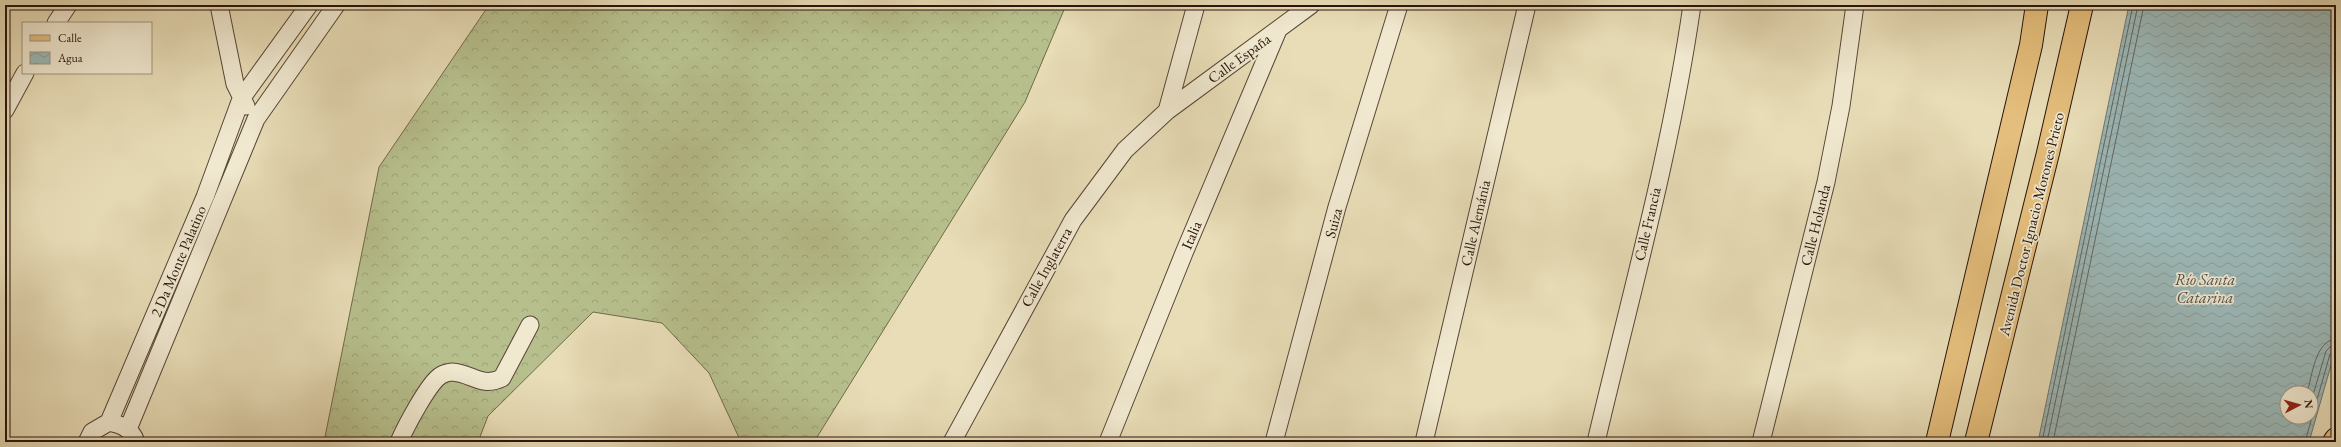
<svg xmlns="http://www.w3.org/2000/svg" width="2341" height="447" font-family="'EB Garamond',serif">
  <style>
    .forest { fill: url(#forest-crowns); stroke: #706a4c }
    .water { fill: url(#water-waves); stroke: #6e7774; fill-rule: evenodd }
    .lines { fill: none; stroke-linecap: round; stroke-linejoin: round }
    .shore { stroke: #626662; stroke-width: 1 }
    .street-casing { stroke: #584637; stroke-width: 19 }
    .primary-casing { stroke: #28140c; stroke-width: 24 }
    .highway-casing { stroke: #28140c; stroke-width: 24 }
    .street { stroke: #f0e9d0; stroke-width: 17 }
    .primary { stroke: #e4be7c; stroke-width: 22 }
    .highway { stroke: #e4be7c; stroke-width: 22 }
    .labels { text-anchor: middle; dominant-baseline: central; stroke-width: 3.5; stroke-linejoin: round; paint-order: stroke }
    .street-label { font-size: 15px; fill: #28140c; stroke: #f0e9d0 }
    .water-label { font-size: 16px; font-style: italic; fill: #514e49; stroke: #f0e9d0 }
  </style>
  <defs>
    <pattern id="forest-crowns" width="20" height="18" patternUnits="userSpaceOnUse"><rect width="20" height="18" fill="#b7c08d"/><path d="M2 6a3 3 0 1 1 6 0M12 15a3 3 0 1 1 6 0" fill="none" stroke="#9da478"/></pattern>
    <pattern id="water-waves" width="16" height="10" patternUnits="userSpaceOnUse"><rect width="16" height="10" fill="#9cb9b9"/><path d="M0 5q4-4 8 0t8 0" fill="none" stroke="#869e9e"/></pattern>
  </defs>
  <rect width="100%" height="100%" fill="#e8ddb7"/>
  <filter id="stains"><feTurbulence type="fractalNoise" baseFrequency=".005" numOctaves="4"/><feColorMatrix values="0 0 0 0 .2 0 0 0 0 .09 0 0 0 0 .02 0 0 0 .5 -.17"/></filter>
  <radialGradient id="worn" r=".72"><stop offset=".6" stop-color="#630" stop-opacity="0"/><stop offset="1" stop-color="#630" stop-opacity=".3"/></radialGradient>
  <!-- forest -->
  <path class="forest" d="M489,5H1066L1025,102L814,442H741L709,373L662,323L593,312L488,416L478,442H324L379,167Z"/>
  <!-- water -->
  <path class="water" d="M2129,5H2336V348L2309,442H2038ZM2287,393H2311V417H2287Z"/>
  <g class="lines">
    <!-- shore -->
    <path class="shore" d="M2307,393C2312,377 2315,340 2336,339
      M2311,402L2326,351L2330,347L2336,346
      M2042,442L2133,5
      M2047,442L2138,5
      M2053,442L2144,5
      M2305,442L2330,354L2336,351"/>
    <!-- street casing -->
    <g class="street-casing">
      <path id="street" d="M219,5L235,84L246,106
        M56,23L68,5
        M5,110L25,73
        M1167,111L1196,5
        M109,422L205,197L241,99L309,5
        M128,429L256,119L336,5
        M87,442L92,432L109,422C122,425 131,428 136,442
        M399,442C405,428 428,384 440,376C442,374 449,372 452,372C472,373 481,388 502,378L530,325
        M952,442L1073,220L1125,150L1167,111L1311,5
        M1108,442L1184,253L1278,30
        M1274,442L1337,207L1399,5
        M1424,442L1527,5
        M1596,442C1630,297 1671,152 1692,5
        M1761,442L1826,182L1841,106L1855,5"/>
    </g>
    <!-- primary casing -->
    <g class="primary-casing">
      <path id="primary" d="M1937,442L2031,45L2037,5
        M1976,442L2048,153L2082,5"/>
    </g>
    <!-- highway casing -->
    <g class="highway-casing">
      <path id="highway" d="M2334,442L2336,439"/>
    </g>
    <!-- street -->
    <use href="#street" class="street"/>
    <!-- primary -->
    <use href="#primary" class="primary"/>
    <!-- highway -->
    <use href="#highway" class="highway"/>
  </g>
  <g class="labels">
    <!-- street labels -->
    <g class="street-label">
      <text transform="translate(1239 58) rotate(-36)">Calle España</text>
      <text transform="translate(1333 223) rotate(-75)">Suiza</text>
      <text transform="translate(1475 223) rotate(-77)">Calle Alemánia</text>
      <text transform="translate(1647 224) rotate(-77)">Calle Francia</text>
      <text transform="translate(2031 224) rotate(-76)">Avenida Doctor Ignacio Morones Prieto</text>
      <text transform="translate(1815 225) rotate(-76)">Calle Holanda</text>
      <text transform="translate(1191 235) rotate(-67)">Italia</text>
      <text transform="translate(178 261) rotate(-67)">2 Da Monte Palatino</text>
      <text transform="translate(1046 267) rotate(-61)">Calle Inglaterra</text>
    </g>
    <!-- water labels -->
    <g class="water-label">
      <text x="2205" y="279">Río Santa<tspan x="2205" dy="18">Catarina</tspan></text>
    </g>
  </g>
  <!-- margin -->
  <rect width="2341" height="447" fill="none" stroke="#e8ddb7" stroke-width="20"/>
  <rect x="6" y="6" width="2329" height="435" fill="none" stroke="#28140c" stroke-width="2"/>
  <rect x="10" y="10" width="2321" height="427" fill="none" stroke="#28140c"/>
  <!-- legend -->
  <rect x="22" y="22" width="130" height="52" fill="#f0e9d0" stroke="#a09482"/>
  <rect x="30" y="35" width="20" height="6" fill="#e4be7c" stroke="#a09482"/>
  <text x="58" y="42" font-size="12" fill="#28140c">Calle</text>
  <rect x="30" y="52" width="20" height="12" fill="url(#water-waves)" stroke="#a09482"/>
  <text x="58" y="62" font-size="12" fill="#28140c">Agua</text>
  <!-- north arrow -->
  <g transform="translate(2299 405) rotate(84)"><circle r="19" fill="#f0e9d0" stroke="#a09482"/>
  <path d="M0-3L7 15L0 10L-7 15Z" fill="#8f2418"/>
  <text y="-6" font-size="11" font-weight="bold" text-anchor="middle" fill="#28140c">N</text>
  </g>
  <rect width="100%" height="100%" filter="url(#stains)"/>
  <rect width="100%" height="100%" fill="url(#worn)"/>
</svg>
